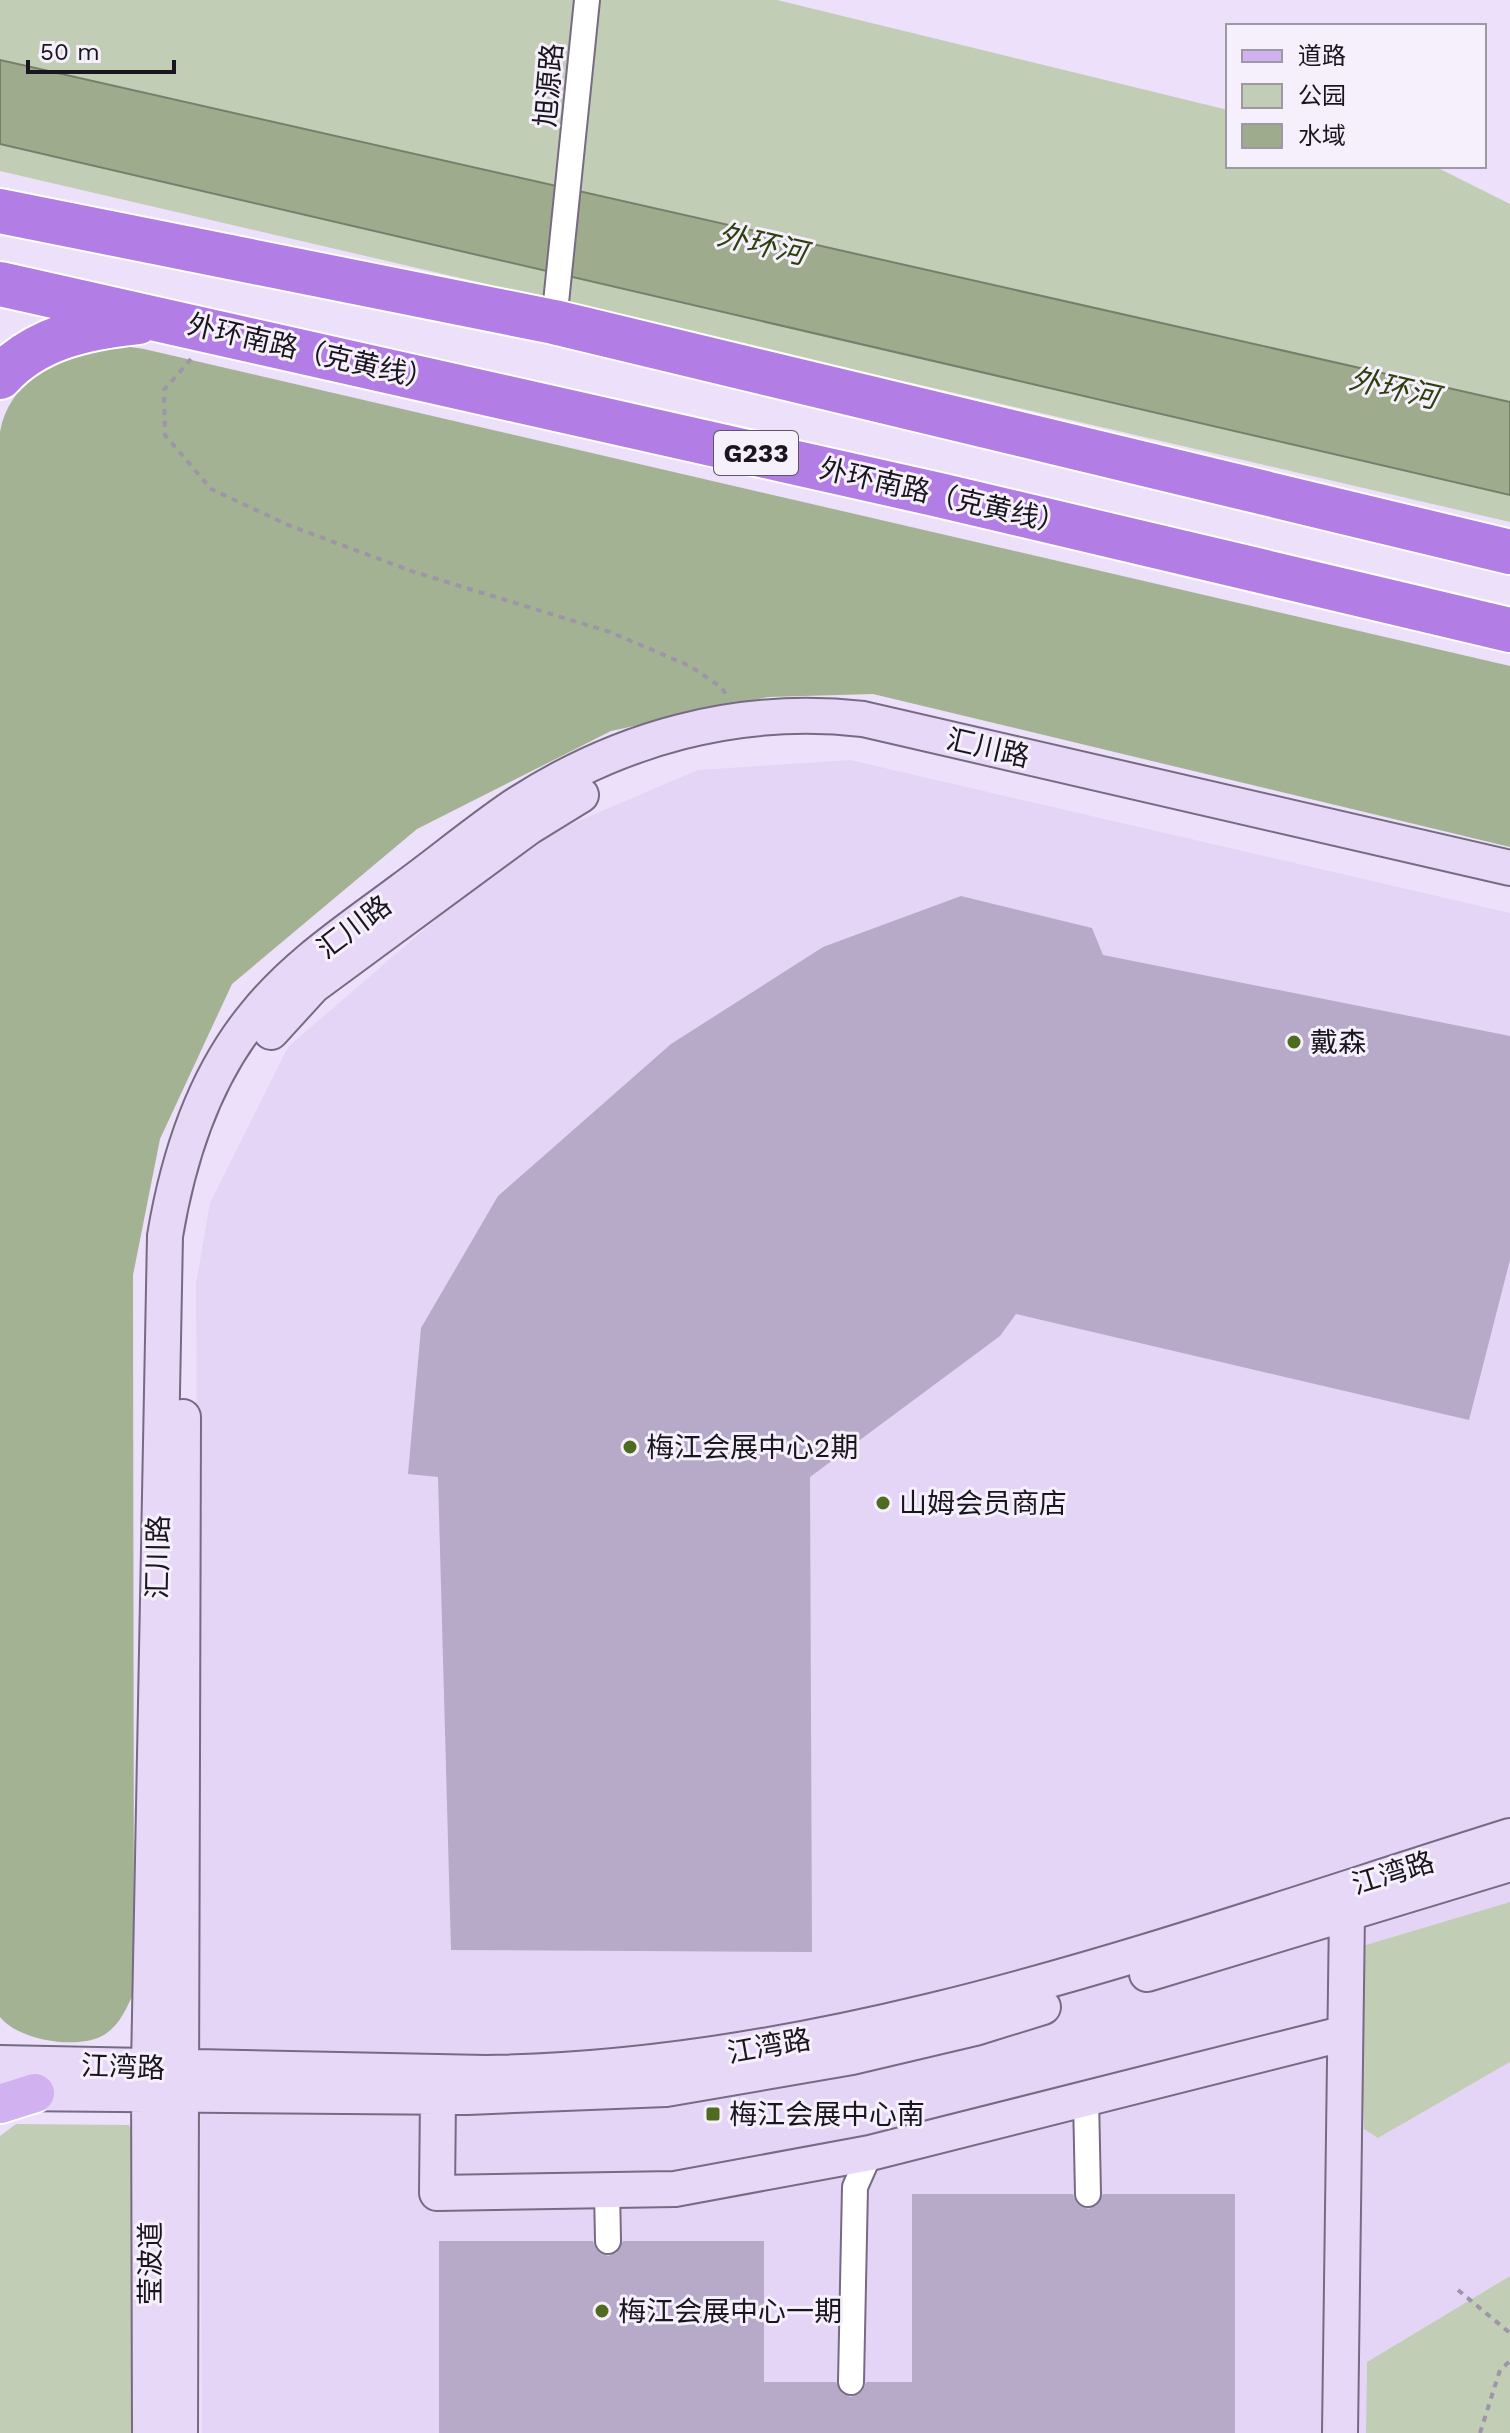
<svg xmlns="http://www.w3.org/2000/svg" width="1510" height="2433" font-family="'Work Sans','Noto Sans SC',sans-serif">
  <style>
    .built { fill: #e4d5f6 }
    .green { fill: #c2cdb6 }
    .forest { fill: #a3b292 }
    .water { fill: #9eac8d; stroke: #767f6c; stroke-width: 2 }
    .building { fill: #b7a9c8 }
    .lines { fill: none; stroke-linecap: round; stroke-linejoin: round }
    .street-casing { stroke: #766b83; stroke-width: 28 }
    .secondary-casing { stroke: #766b83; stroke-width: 38 }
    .primary-casing { stroke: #fff; stroke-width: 42 }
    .highway-casing { stroke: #fff; stroke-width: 48 }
    .path { stroke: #9e95a8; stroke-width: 4; stroke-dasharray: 6 6; stroke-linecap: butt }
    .street { stroke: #fff; stroke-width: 24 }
    .secondary { stroke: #e8d8f7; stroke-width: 34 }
    .primary { stroke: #d1b1ef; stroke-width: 38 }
    .highway { stroke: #b27de5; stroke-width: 44 }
    .poi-dot { fill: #4e6b1f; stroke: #f5f0fb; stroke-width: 3 }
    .labels { text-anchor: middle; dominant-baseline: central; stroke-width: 6; stroke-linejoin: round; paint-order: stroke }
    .shield { fill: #f5f0fb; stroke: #5c5761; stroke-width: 2 }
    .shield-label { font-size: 26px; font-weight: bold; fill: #1a161f }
    .street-label { font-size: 28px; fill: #1a161f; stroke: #f5f0fb }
    .poi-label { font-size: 28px; fill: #1a161f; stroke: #f5f0fb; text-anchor: start }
    .water-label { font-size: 30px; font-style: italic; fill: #2d400e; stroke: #f5f0fb }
  </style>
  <rect width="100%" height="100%" fill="#ece0fa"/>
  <!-- built -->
  <path class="built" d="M850,760L1510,913V1902L1359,1947L1378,2138L1510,2062V2276L1367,2362L1366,2433H202L196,1284L210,1203L288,1047L522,845L698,770Z"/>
  <!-- green -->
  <path class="green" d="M0,0H777L1228,110V166H1434L1510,204V522L0,171Z
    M1510,1902V2062L1378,2138L1364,2129L1359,1947Z
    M16,2124L129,2125L140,2157L138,2433H0V2136Z
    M1510,2276V2433H1366L1367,2362Z"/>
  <!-- forest -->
  <path class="forest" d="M97,342L144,349L1510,666V847L873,694L768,697L611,731L417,829L232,984L160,1139L133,1275L134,1992C126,2009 119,2028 100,2037C74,2049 18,2040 0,2017V432C9,382 54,360 97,342Z"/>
  <!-- water -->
  <path class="water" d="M0,60L1510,402V495L0,144Z"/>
  <!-- building -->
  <path class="building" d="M961,896L1092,928L1103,955L1510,1036V1260L1469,1420L1016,1314L1000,1336L810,1477L812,1952L451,1950L438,1477L408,1474L421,1328L498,1196L671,1044L823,947Z
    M912,2194H1073L1076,2202L1088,2209L1096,2206L1103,2194H1235V2433H439V2241H593L596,2249L608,2256L616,2253L623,2241H764V2382H836L843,2394L851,2397L863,2390L866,2382H912Z"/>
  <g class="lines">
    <!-- street casing -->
    <g class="street-casing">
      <path id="street" d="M554,322L587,0
        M1086,2098L1088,2194
        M607,2190L608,2241
        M851,2382L855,2187L870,2153"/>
    </g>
    <!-- secondary casing -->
    <g class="secondary-casing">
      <path id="secondary" d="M271,1032L313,986L529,827L581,795
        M1147,1974L1510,1864
        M0,2063L486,2073C841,2068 1175,1941 1510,1836
        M9,2093L467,2097L666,2089L852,2057L975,2028L1043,2007
        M438,2097L437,2193L675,2189L870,2153L1342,2034
        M150,2433L149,2067L165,1236C178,1158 204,1077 255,1015C296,964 350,929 402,890C439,863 475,833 513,807C618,738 738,705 863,719L1510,868
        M180,2433L183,1417
        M1340,2433L1347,1913"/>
    </g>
    <!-- primary casing -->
    <g class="primary-casing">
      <path id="primary" d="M0,2104L35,2093"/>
    </g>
    <!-- highway casing -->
    <g class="highway-casing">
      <path id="highway" d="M0,211L554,322L1510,552
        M0,284L939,495L1510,630
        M0,377C35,338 87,327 138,322"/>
    </g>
    <!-- path -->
    <path class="path" d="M191,359L164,390L165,435L211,489L288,525L414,572L610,632L690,666L722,688L726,695
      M1458,2290L1510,2333
      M1480,2433L1500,2370L1510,2361"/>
    <!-- street -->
    <use href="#street" class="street"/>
    <!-- secondary -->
    <use href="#secondary" class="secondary"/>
    <!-- primary -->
    <use href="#primary" class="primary"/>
    <!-- highway -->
    <use href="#highway" class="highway"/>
  </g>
  <!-- markers -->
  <g class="poi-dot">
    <circle cx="1294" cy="1042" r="8"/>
    <circle cx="630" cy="1447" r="8"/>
    <circle cx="883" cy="1503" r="8"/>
    <rect x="705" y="2106" width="16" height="16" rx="4"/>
    <circle cx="602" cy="2311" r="8"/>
  </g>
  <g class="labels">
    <!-- shield labels -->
    <rect class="shield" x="714" y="431" width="84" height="44" rx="6"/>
    <g class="shield-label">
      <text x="756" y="453">G233</text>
    </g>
    <!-- street labels -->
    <g class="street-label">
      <text transform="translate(549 85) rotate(-85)">旭源路</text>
      <text transform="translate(311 352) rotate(13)">外环南路（克黄线）</text>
      <text transform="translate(943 496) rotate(13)">外环南路（克黄线）</text>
      <text transform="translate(988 748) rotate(13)">汇川路</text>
      <text transform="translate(354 927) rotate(-37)">汇川路</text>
      <text transform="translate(158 1557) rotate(-89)">汇川路</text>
      <text transform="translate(1393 1873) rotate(-17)">江湾路</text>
      <text transform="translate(769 2046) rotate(-10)">江湾路</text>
      <text transform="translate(123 2067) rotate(2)">江湾路</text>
      <text transform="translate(150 2263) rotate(-90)">莹波道</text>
    </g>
    <!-- poi labels -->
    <g class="poi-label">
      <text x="1310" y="1042">戴森</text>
      <text x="646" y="1447">梅江会展中心2期</text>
      <text x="899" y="1503">山姆会员商店</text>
      <text x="729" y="2114">梅江会展中心南</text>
      <text x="618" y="2311">梅江会展中心一期</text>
    </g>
    <!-- water labels -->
    <g class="water-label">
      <text transform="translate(762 244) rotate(13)">外环河</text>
      <text transform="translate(1394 388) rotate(13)">外环河</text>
    </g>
  </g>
  <!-- legend -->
  <rect x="1226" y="24" width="260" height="144" fill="#f5f0fb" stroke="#9d99a3" stroke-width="2"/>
  <rect x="1242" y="50" width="40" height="12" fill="#d1b1ef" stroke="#9d99a3" stroke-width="2"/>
  <text x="1298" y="64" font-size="24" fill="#1a161f">道路</text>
  <rect x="1242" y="84" width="40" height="24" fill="#c2cdb6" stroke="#9d99a3" stroke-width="2"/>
  <text x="1298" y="104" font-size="24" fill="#1a161f">公园</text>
  <rect x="1242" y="124" width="40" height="24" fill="#9eac8d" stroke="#9d99a3" stroke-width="2"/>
  <text x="1298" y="144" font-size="24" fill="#1a161f">水域</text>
  <!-- scale -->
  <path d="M28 60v12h146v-12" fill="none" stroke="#1a161f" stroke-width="4"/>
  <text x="40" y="60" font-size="24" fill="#1a161f" stroke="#f5f0fb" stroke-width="6" paint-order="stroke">50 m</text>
</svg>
